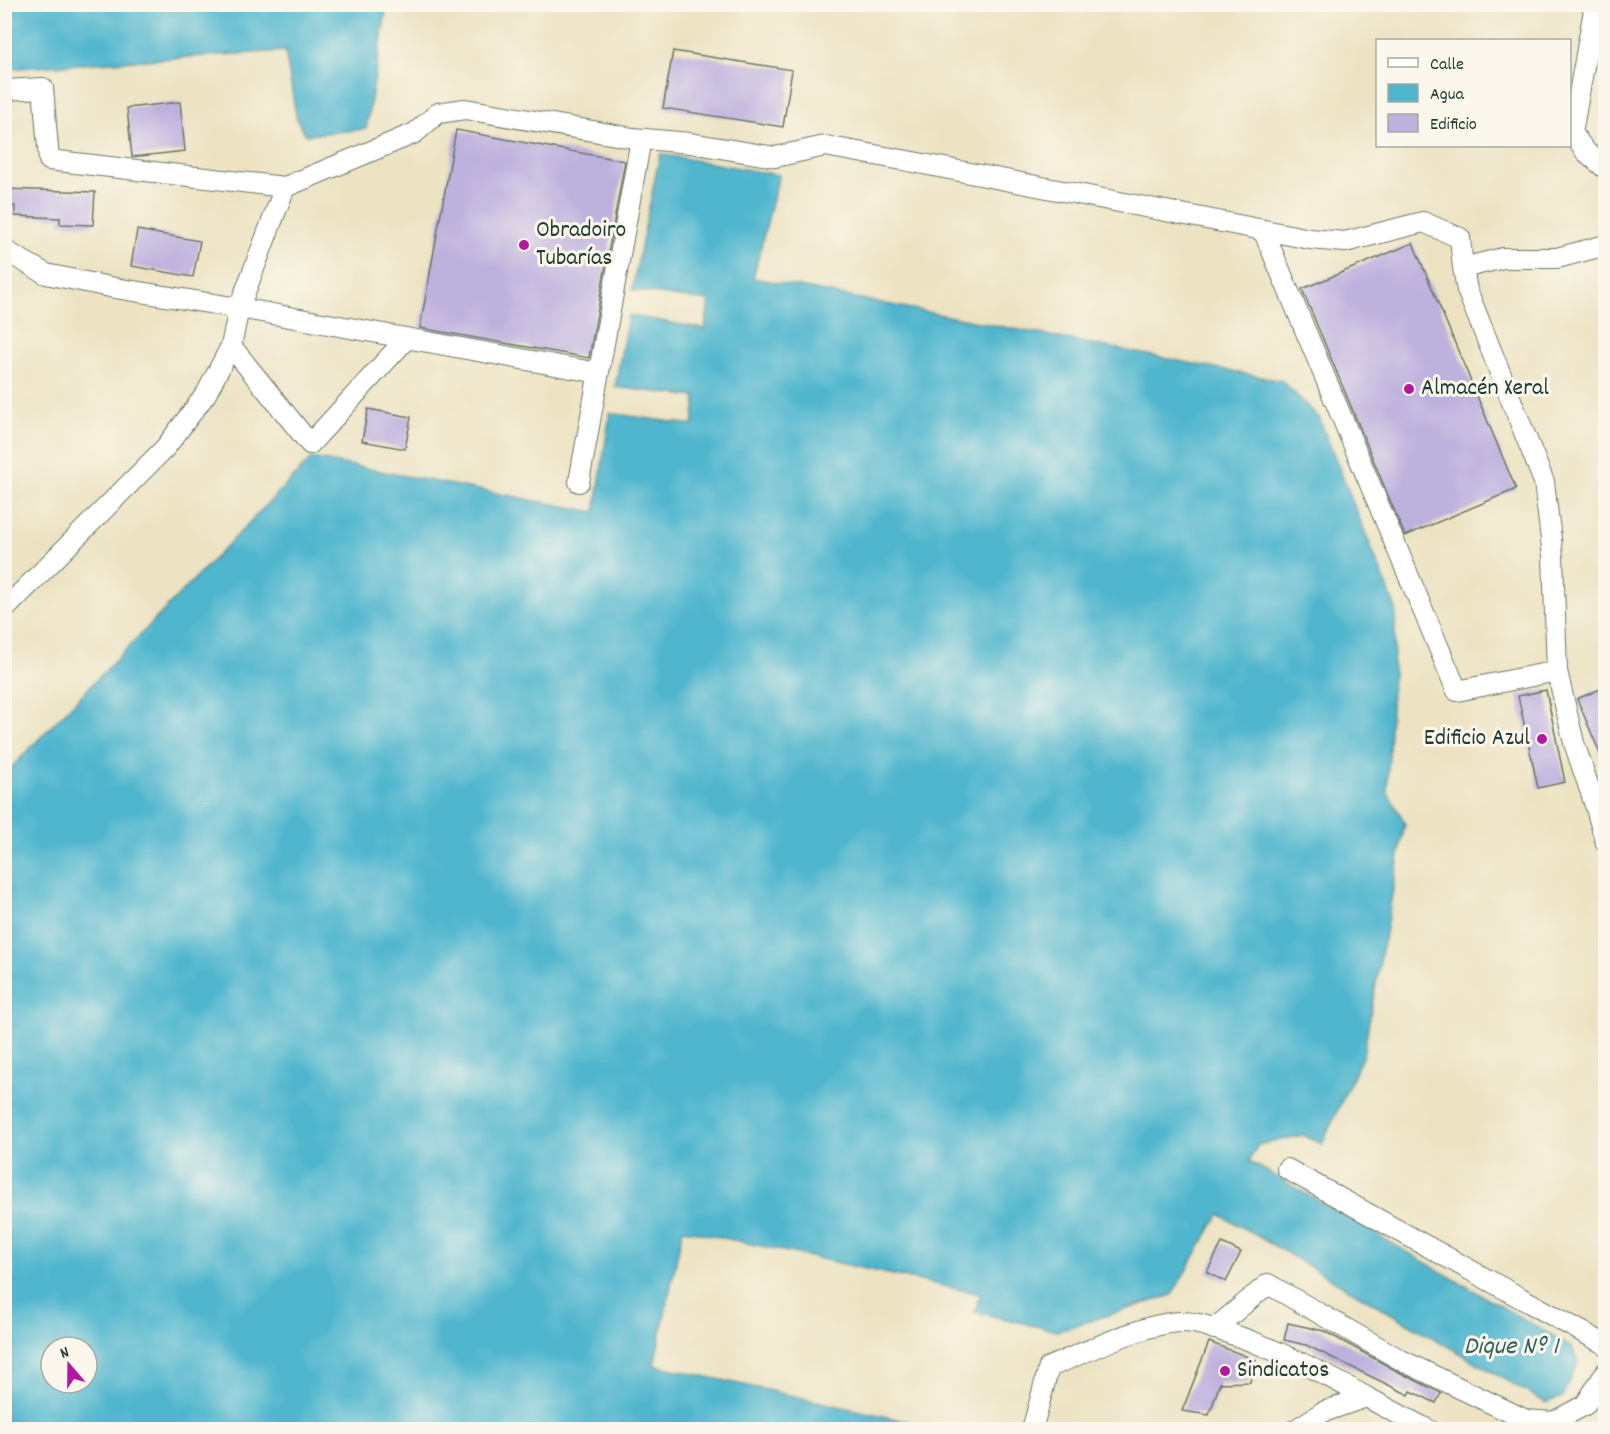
<svg xmlns="http://www.w3.org/2000/svg" width="1610" height="1434" font-family="Dekko,sans-serif">
  <style>
    .water { fill: #50b6ce; stroke: #387a81; stroke-width: 1.5; fill-rule: evenodd }
    .building { fill: #bdb1de }
    .lines { fill: none; stroke-linecap: round; stroke-linejoin: round }
    .minor-casing { stroke: #677766; stroke-width: 22 }
    .minor { stroke: #fff; stroke-width: 20 }
    .poi-dot { fill: #b5179e; stroke: #fbf7ec; stroke-width: 2 }
    .labels { text-anchor: middle; dominant-baseline: central; stroke-width: 6; stroke-linejoin: round; paint-order: stroke }
    .poi-label { font-size: 24px; fill: #1f3d34; stroke: #fbf7ec; text-anchor: start }
    .water-label { font-size: 26px; font-style: italic; fill: #2e6162; stroke: #fbf7ec }
  </style>
  <rect width="100%" height="100%" fill="#fbf7ec"/>
  <filter id="ink" filterUnits="userSpaceOnUse"><feTurbulence type="fractalNoise" baseFrequency=".0167" numOctaves="2"/><feDisplacementMap in="SourceGraphic" scale="12" xChannelSelector="R" yChannelSelector="G"/><feConvolveMatrix kernelMatrix="1 2 1 2 8 2 1 2 1" color-interpolation-filters="sRGB"/></filter>
  <filter id="wash" filterUnits="userSpaceOnUse"><feTurbulence type="fractalNoise" baseFrequency=".008" numOctaves="4" result="noise"/><feDisplacementMap in="SourceGraphic" scale="24" xChannelSelector="R" yChannelSelector="G"/><feGaussianBlur stdDeviation="1.35" result="paint"/><feColorMatrix in="noise" values="0 0 0 0 0 0 0 0 0 0 0 0 0 0 0 0 0 1.4 0 .05"/><feComposite in="paint" operator="in"/></filter>
  <g filter="url(#wash)">
    <rect width="100%" height="100%" fill="#ede3c3"/>
    <!-- water -->
    <path class="water" d="M5,4L387,5L366,129L306,135L297,120L285,51L5,69Z
      M660,154L779,175L753,278L1282,381L1319,418L1396,609L1387,791L1405,823L1363,1055L1322,1144L1303,1135L1258,1145L1249,1161L1572,1347L1578,1363L1562,1397L1546,1403L1219,1214L1172,1295L1057,1331L975,1312L980,1294L683,1229L654,1365L942,1429H5V774L312,458L595,512L610,413L693,425L696,397L615,387L628,315L705,329L709,301L632,290ZM51,1347H87V1383H51Z"/>
    <g id="blocks">
      <!-- building -->
      <path class="building" d="M673,51L792,70L783,127L663,108Z
        M180,102L185,151L132,157L127,108Z
        M456,130L625,161L589,358L420,328Z
        M4,189L95,192L93,225L60,224V218L15,216V206L4,207Z
        M137,230L200,241L193,277L131,266Z
        M1413,243L1516,489L1405,536L1302,289Z
        M368,409L411,417L405,449L362,441Z
        M1605,687V765L1577,699Z
        M1546,690L1565,782L1538,788L1518,696Z
        M1222,1243L1241,1252L1226,1282L1207,1272Z
        M1288,1323L1324,1331L1395,1370L1441,1393L1436,1403L1411,1391L1409,1395L1306,1345L1284,1340Z
        M1209,1342L1256,1360L1250,1382L1220,1383L1209,1415L1182,1411Z"/>
    </g>
  </g>
  <g filter="url(#ink)">
    <use href="#blocks" fill-opacity="0" stroke="#677766" stroke-width="1.5"/>
    <g class="lines">
      <!-- minor casing -->
      <g class="minor-casing">
        <path id="minor" d="M1595,4L1572,133L1586,152L1606,169
          M4,90L43,88L49,160L285,187
          M1263,230L1457,691L1557,671
          M4,250L46,274L115,288L239,308L599,373
          M231,346L310,444L407,338
          M579,482L641,139
          M4,610L165,448L206,394L231,346L239,308L285,187L415,133L438,113L465,109L633,138L690,143L775,157L825,146L908,161L1310,239L1345,242L1423,222L1460,238L1463,268
          M1606,802L1595,805L1606,843
          M1595,805L1574,743L1557,671L1553,556L1544,482L1467,290L1463,268L1503,258H1557L1606,245
          M1287,1169L1606,1345
          M1214,1329L1268,1284L1401,1360L1526,1420L1553,1422L1585,1405L1606,1372
          M1032,1430L1049,1367C1082,1354 1148,1321 1183,1322C1198,1322 1216,1329 1231,1334C1301,1357 1363,1397 1429,1430
          M1295,1430L1323,1412L1366,1397
          M1605,1430L1606,1429"/>
      </g>
      <!-- minor -->
      <use href="#minor" class="minor"/>
    </g>
  </g>
  <!-- markers -->
  <g class="poi-dot">
    <circle cx="524" cy="245" r="6"/>
    <circle cx="1409" cy="389" r="6"/>
    <circle cx="1542" cy="739" r="6"/>
    <circle cx="1225" cy="1371" r="6"/>
  </g>
  <g class="labels">
    <!-- poi labels -->
    <g class="poi-label">
      <text x="536" y="231">Obradoiro<tspan x="536" dy="28">Tubarías</tspan></text>
      <text x="1421" y="389">Almacén Xeral</text>
      <text x="1530" y="739" text-anchor="end">Edificio Azul</text>
      <text x="1237" y="1371">Sindicatos</text>
    </g>
    <!-- water labels -->
    <g class="water-label">
      <text x="1511" y="1347">Dique Nº 1</text>
    </g>
  </g>
  <!-- margin -->
  <rect width="1610" height="1434" fill="none" stroke="#fbf7ec" stroke-width="24"/>
  <!-- legend -->
  <rect x="1376" y="39" width="195" height="108" fill="#fbf7ec" stroke="#a3ada2" stroke-width="1.5"/>
  <rect x="1388" y="58" width="30" height="9" fill="#ffffff" stroke="#a3ada2" stroke-width="1.5"/>
  <text x="1430" y="69" font-size="18" fill="#1f3d34">Calle</text>
  <rect x="1388" y="84" width="30" height="18" fill="#50b6ce" stroke="#a3ada2" stroke-width="1.5"/>
  <text x="1430" y="99" font-size="18" fill="#1f3d34">Agua</text>
  <rect x="1388" y="114" width="30" height="18" fill="#bdb1de" stroke="#a3ada2" stroke-width="1.5"/>
  <text x="1430" y="129" font-size="18" fill="#1f3d34">Edificio</text>
  <!-- north arrow -->
  <g transform="translate(69 1365) rotate(340)"><circle r="28" fill="#fbf7ec" stroke="#a3ada2" stroke-width="1.5"/>
  <path d="M0-4.5L10 22L0 15L-10 22Z" fill="#b5179e"/>
  <text y="-9" font-size="16" font-weight="bold" text-anchor="middle" fill="#1f3d34">N</text>
  </g>
</svg>
